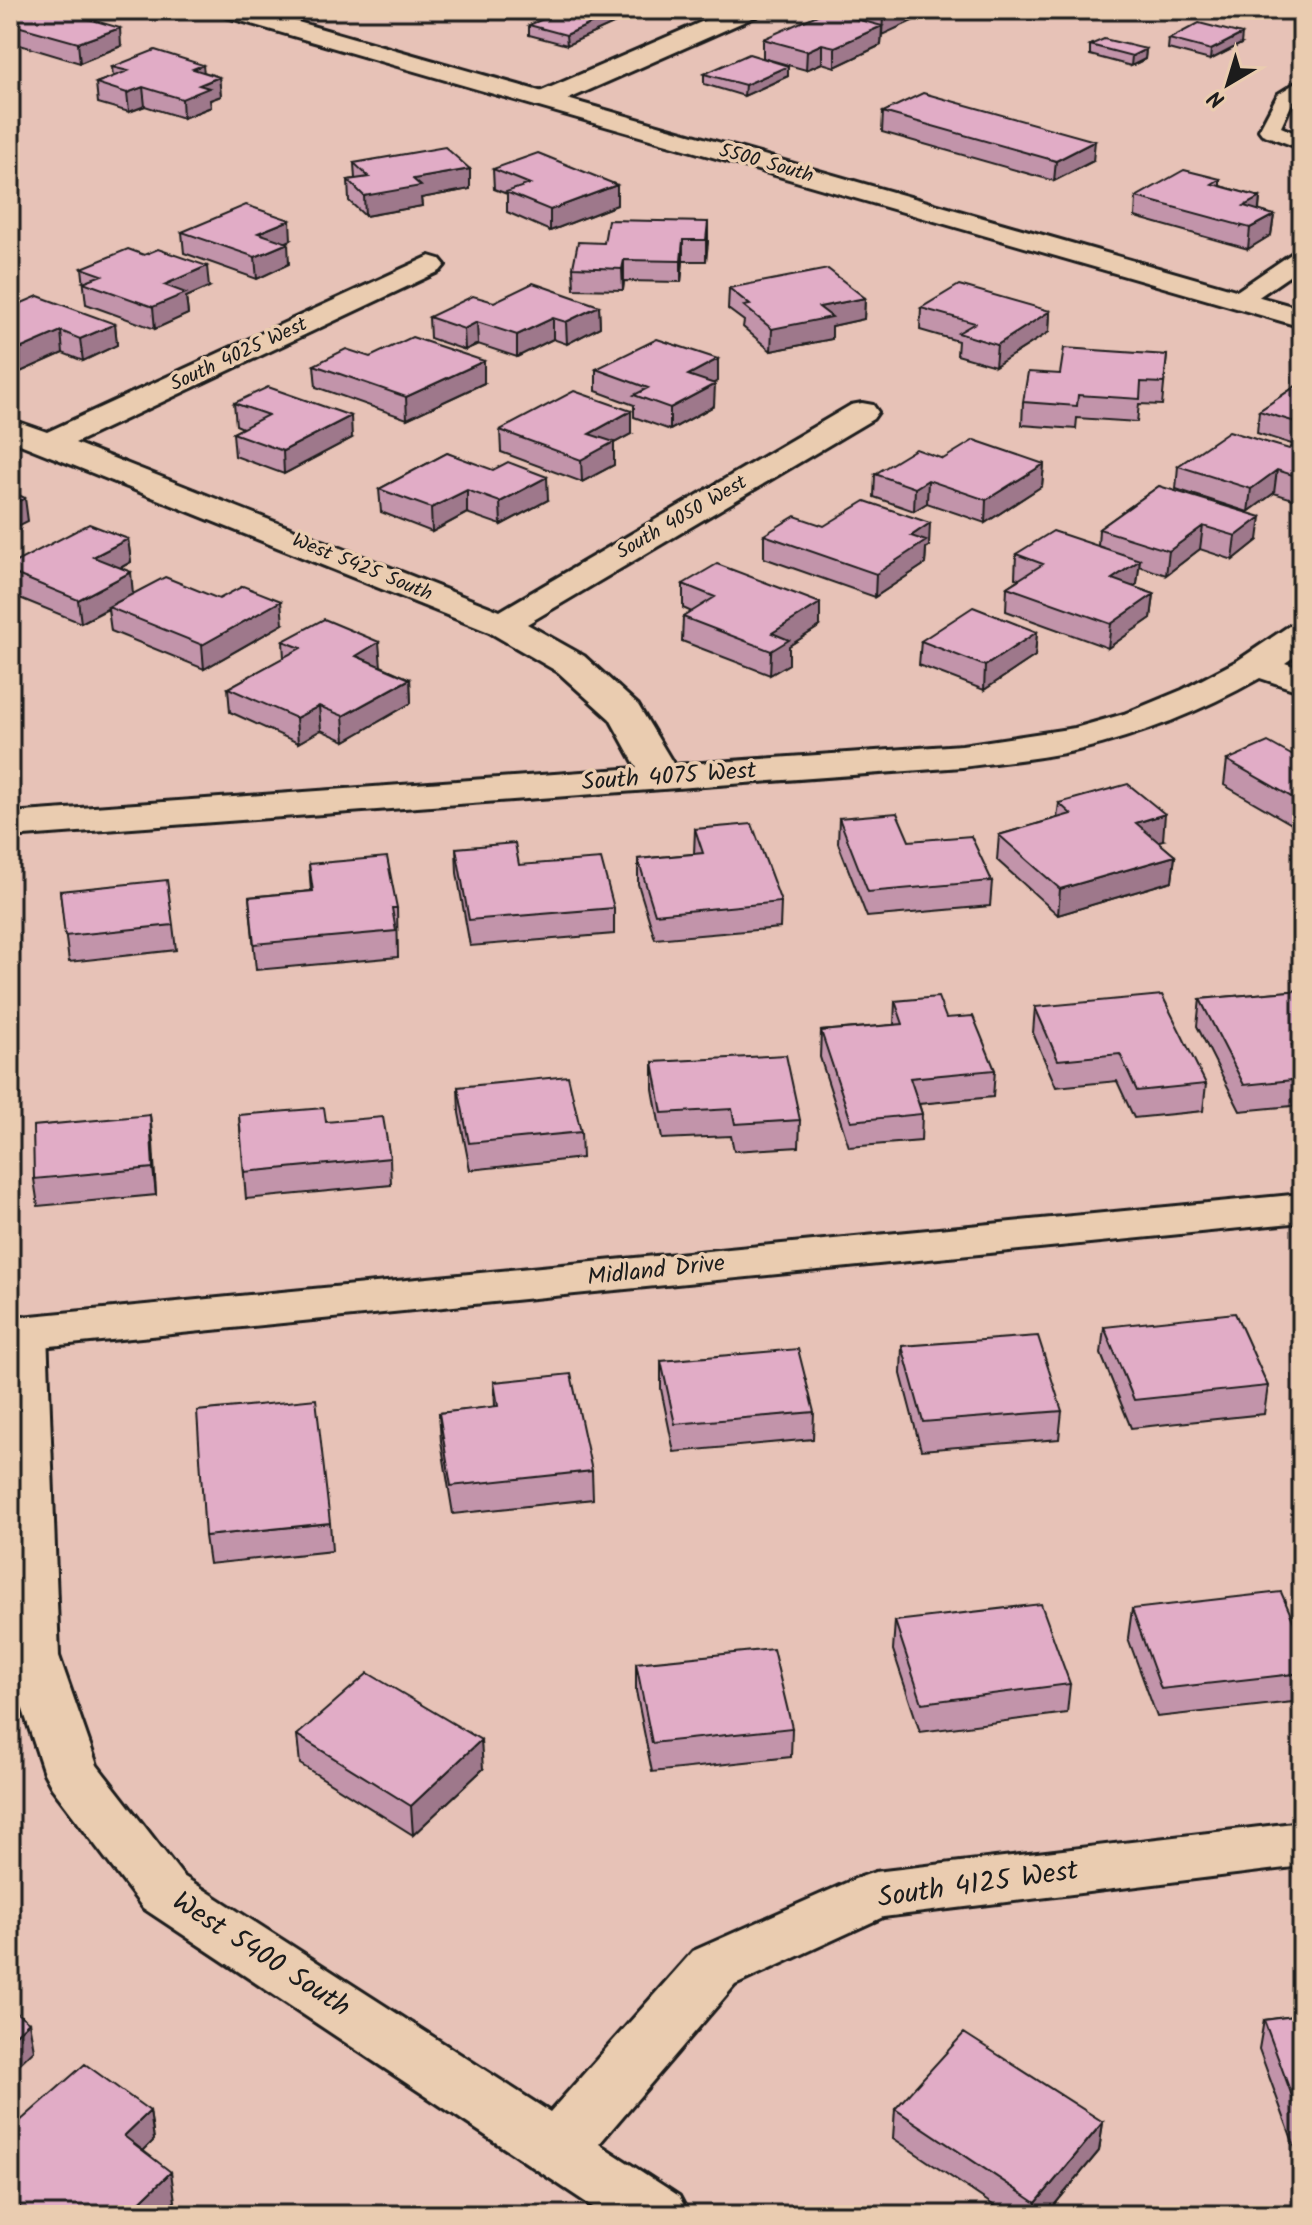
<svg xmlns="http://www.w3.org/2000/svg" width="1312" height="2225" font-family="Kalam,sans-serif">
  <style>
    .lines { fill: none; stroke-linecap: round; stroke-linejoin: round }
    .lane-casing { stroke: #1c1c1c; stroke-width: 6 }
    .street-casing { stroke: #1c1c1c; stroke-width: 6 }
    .secondary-casing { stroke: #1c1c1c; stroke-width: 6 }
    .lane { fill: #eaccb0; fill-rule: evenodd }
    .street { fill: #eaccb0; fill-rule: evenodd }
    .secondary { fill: #eaccb0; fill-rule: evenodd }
    .wall { fill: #c294aa; stroke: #1c1c1c; stroke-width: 2 }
    .shaded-wall { fill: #9e788b; stroke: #1c1c1c; stroke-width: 2 }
    .building { fill: #e1acc6; stroke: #1c1c1c; stroke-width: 2 }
    .labels { text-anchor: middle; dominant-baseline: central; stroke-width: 7; stroke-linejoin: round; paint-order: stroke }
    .far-street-label { font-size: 20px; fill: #1c1c1c; stroke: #eaccb0 }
    .street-label { font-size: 24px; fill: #1c1c1c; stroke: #eaccb0 }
    .near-street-label { font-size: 28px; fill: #1c1c1c; stroke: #eaccb0 }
  </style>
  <rect width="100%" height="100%" fill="#e7c2b7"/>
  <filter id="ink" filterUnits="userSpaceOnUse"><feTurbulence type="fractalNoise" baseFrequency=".0125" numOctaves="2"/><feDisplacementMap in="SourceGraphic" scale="16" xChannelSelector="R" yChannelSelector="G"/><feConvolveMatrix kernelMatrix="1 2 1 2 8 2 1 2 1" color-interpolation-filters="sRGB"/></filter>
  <g filter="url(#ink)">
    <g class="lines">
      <!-- lane casing -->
      <g class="lane-casing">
        <path id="lane" d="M1302,79V95L1293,101L1281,127L1302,136V149L1262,134L1259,130L1278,94Z
          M1302,250V267L1247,305H1231L1228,300L1231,295L1294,252Z"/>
      </g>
      <!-- street casing -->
      <g class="street-casing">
        <path id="street" d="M729,10H762L759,15L553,106H535L531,100L535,94Z
          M430,256L440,259L445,265L440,271L75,443L500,611L851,405L862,403L873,405L878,412L873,419L527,624L584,656L638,705L674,765L962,745L1075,728L1124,714L1182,690L1237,661L1289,626L1302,623V651L1285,663L1302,669V692L1260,678C1202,711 1142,735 1078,750C1040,759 1000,762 962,767L10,837V813L637,768L610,719L558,672L489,632L10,440V419L47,432Z
          M23,1316L40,1321L47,1332L59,1656L97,1765L183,1876L550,2112L693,1951L855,1879L875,1872L1302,1822V1866L883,1917L735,1985L599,2144L679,2196L689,2215H605L143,1908L52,1788L44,1773L10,1670V1320Z"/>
      </g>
      <!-- secondary casing -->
      <g class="secondary-casing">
        <path id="secondary" d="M217,10H256L1302,309V327L220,15Z
          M1302,1194V1222L10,1350V1318Z"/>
      </g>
      <!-- lane -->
      <use href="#lane" class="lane"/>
      <!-- street -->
      <use href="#street" class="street"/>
      <!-- secondary -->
      <use href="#secondary" class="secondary"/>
    </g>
    <!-- wall -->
    <path class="wall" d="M10,10L121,46L80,63L10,42Z
      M434,10H465L452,15Z
      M841,10H936L882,34L881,45L835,67L822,63L806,70L763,58V39L840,15Z
      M619,11L620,21L567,45L529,35V25Z
      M1169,39L1241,44L1210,60L1168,49Z
      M1090,45L1146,49L1145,59L1131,66L1090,55Z
      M788,66V76L744,96L704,84V74Z
      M112,67L204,72L219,77L221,96L210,100L211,107L183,118L145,106L129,112L98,103L96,83L113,77Z
      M883,112L1093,161L1054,181L882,132Z
      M354,163L470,169V189L421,198L422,206L365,216L349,201L348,180L355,179Z
      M493,169L617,185V205L550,231L507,212V194L494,189Z
      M1220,179V186L1260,197L1259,211L1274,215L1271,235L1248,249L1135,217L1136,197Z
      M708,222L706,261H683L681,282L624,281L623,290L574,289L573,267L604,243Z
      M182,232L291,240L286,243L289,264L257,279L184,253Z
      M82,268L209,287L186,297L188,314L155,329L86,304Z
      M729,288L865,298L864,319L832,326V339L771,351L743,327L744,321L728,309Z
      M494,302L599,306L600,327L567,344L553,339L517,357L478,344L465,350L430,338L429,317Z
      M10,308L115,324L117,345L83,361L63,353L18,373L10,370Z
      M921,308L1050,311L1049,332L995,366L957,355L958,341L920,330Z
      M1167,355L1162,405L1139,404L1137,422L1077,418L1076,429L1022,425L1023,402L1060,374Z
      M718,359V381L713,384L714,406L670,430L634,417V405L596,391V369Z
      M314,365L484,383L407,419L316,387Z
      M1302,382V502L1274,493L1248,512L1176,489L1178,466L1289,449L1295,445L1257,433L1259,411Z
      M234,403L352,438L284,474L235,456L233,433L243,428L236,425Z
      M500,430L631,434L614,443V465L582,482L501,452Z
      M447,453L548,500L501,525L467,513L432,532L381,512L379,489Z
      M943,459L1044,464L1042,486L985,523L927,503L914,511L874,497L875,474Z
      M1159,486L1258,540L1233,560L1200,549L1166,575L1139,566L1137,584L1133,587L1154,594L1151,618L1108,648L1006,611L1007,587L1019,579L1015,578L1016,554L1098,546L1099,529Z
      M824,526L929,546L926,548L925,564L875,597L764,558V535Z
      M128,539L131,562L120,568L133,594L283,624L204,669L111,631L108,609L81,623L10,594V565Z
      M683,584L820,626L789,646V664L770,675L682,641L683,617L692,612L683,608Z
      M1037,632L1035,656L984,690L919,665L921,641Z
      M283,641L381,666L410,679L411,703L345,741L321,730L298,743L230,712L228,688L284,658Z
      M1227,760L1302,761V830L1224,785Z
      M1059,803L1163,840L1157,841L1175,856L1172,881L1058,915L997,860L999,835L1057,818Z
      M839,818L909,841L992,881L990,906L867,917L838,843Z
      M695,829L781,902L780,928L655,939L638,884V859L694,854Z
      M456,848L519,865L614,908V934L470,946L457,873Z
      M309,864L397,908L398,957L256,970L249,897L311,891Z
      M60,891L173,925L176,950L69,962Z
      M1302,990V1105L1240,1111L1197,1026L1200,999Z
      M895,1001L946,1018L995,1070L993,1097L919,1104L922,1114L921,1141L849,1147L820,1057L821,1031L894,1025Z
      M1035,1007L1206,1084L1203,1111L1134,1118L1117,1081L1056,1087L1033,1033Z
      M653,1062L800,1120L799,1147L734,1151L731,1136L662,1139L653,1089Z
      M458,1087L581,1132L582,1158L470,1170L459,1113Z
      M150,1115L156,1195L38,1206L34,1179Z
      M239,1115L326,1122L390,1158L391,1185L246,1199Z
      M1104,1327L1268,1386L1264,1414L1131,1428L1101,1354Z
      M902,1346L1062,1411L1059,1439L921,1450L901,1374Z
      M661,1361L814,1412L813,1439L674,1452L661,1389Z
      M494,1382L592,1471L593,1499L453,1514L441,1441L439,1413L495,1407Z
      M330,1523L332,1551L209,1564L205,1536Z
      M1132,1609L1302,1641V1701L1157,1717L1128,1638Z
      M895,1621L1070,1684L1067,1713L920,1732L893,1650Z
      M636,1663L792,1728L791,1757L652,1772L636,1691Z
      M297,1735L483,1769L413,1835L300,1764Z
      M1302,2015V2164H1301L1259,2049L1264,2020Z
      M895,2109L1103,2122L1099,2151L1046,2215H1008L893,2138Z
      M150,2111L154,2140L143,2151L175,2201L161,2215H10V2130Z"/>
    <!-- shaded-wall -->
    <path class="shaded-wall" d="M452,10H465L452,15Z
      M896,10H936L882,35L883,16Z
      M619,11L620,21L567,45L566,35Z
      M882,26L881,45L835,67V47Z
      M120,28L121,46L80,63L78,43Z
      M1242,34L1241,44L1210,60L1211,50Z
      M822,44V63L806,70L807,51Z
      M1146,49L1145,59L1131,66L1132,56Z
      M203,65L205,83L219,77L221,96L210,100L211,107L183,118L182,99L193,69Z
      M788,66V76L744,96L745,85Z
      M143,87L145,106L129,112L127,93Z
      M1095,141L1093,161L1054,181L1056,161Z
      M470,169V189L421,198L422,206L365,216L364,196L413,179Z
      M617,185V205L550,231V210Z
      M1260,197L1258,217L1241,227L1244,206Z
      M1274,215L1271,235L1248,249L1250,228Z
      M290,220L291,240L260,254L258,233Z
      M708,222V243L706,261V240Z
      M683,240V261L681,282V261Z
      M288,243L289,264L257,279L255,257Z
      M624,260V281L623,290L622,269Z
      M207,266L209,287L186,297L188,314L155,329L153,307L164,285Z
      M865,298L864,319L832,326V339L771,351L772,329L819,307Z
      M599,306L600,327L567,344L566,322Z
      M1050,311L1049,332L995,366L997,345Z
      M553,318V339L517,357V335Z
      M477,322L478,344L465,350L464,329Z
      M115,324L117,345L83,361L80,339Z
      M61,331L63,353L18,373L15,351Z
      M718,359V381L688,397V375Z
      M484,361V383L407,419L406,397Z
      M715,384L714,406L670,430V408Z
      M631,411V434L614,443V465L582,482L581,460L589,434Z
      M351,416L352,438L284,474L283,451Z
      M1044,464L1042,486L985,523L986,500Z
      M1277,470L1274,493L1248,512L1251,489Z
      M547,477L548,500L501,525L500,502Z
      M928,480L927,503L914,511L915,488Z
      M467,490V513L432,532L431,508Z
      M25,498L28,521L10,530V505Z
      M1261,517L1258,540L1233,560L1236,536Z
      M930,523L929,546L926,548L925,564L875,597L876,574L911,536Z
      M1203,526L1200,549L1166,575L1169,551Z
      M128,539L131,562L96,581L93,557Z
      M1140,560L1137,584L1110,603L1112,579Z
      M131,572L133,595L81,623L78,600Z
      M1154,594L1151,618L1108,648L1111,624Z
      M281,601L283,624L204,669L202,645Z
      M820,603V626L789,646V664L770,675L772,633Z
      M1037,632L1035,656L984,690L985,666Z
      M379,642L381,667L356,656Z
      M410,679L411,703L345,741L343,716Z
      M319,706L321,730L298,743L296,718Z
      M1165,814L1163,840L1133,848L1136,823Z
      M1175,856L1172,881L1058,915L1060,889Z
      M150,1115L153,1142L156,1195L153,1168Z
      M481,1740L483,1769L413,1835L411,1806Z
      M29,2022L34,2050L10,2073V2039Z
      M150,2111L154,2140L129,2165L124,2136Z
      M1103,2122L1099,2151L1046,2215H1034L1036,2203Z
      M171,2172L175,2201L161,2215H126Z"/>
    <!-- building -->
    <path class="building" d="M10,10H58L120,28L78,43L10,24Z
      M564,10H615L619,11L566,35L529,25Z
      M861,10H896L883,16Z
      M826,11L882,26L835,47L822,44L807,51L763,39Z
      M1199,23L1242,34L1211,50L1169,39Z
      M1104,39L1146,49L1132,56L1090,45Z
      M155,50L203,65L193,69L219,77L199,85L209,88L182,99L143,87L127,93L96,83L128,71L112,67Z
      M749,54L788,66L745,85L704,74Z
      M923,93L1095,141L1056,161L883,112Z
      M445,147L470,169L413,179L421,186L364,196L348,180L369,177L354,163Z
      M538,153L617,185L550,210L506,192L530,184L493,169Z
      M1184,170L1220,179L1212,184L1260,197L1244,206L1274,215L1250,228L1136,197Z
      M246,205L290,220L258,233L288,243L255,257L182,232Z
      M608,220L708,222L706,240H683L681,261L624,260L622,269L573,267L578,242L604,243Z
      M128,249L144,255L158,249L207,266L164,285L186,293L153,307L83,282L102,275L82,268Z
      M828,269L865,298L819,307L832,317L772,329L744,306L750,305L729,288Z
      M533,283L599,306L566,322L553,318L517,335L477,322L464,329L429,317L473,296L494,302Z
      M959,285L1050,311L997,345L958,333L975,323L921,308Z
      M38,296L115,324L80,339L61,331L15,351L10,349V308Z
      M412,337L484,361L406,397L314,365L346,349L370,357Z
      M657,339L718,359L688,375L715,384L670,408L634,395L648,388L596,369Z
      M1064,348L1167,355L1164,383L1141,382L1140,399L1078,395L1077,406L1023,402L1028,372L1060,374Z
      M1302,382V424L1259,411Z
      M268,387L351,416L283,451L233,433L268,415L234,403Z
      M574,391L631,411L589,434L614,442L581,460L500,430Z
      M1229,431L1289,449L1298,442L1302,443V478L1277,470L1251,489L1178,466Z
      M974,440L1044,464L986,500L928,480L915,488L875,474L916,449L943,459Z
      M447,453L493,470L508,462L547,477L500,502L467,490L431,508L379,489Z
      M1159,486L1261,517L1236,536L1203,526L1169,551L1099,529Z
      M10,491L25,498L10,505Z
      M865,501L930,523L911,536L926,541L876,574L764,535L795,516L824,526Z
      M89,524L128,539L93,557L131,572L78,600L10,572V565Z
      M1053,531L1140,560L1112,579L1154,594L1111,624L1007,587L1043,564L1016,554Z
      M717,564L820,603L772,633L789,640L771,651L683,617L715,597L683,584Z
      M165,577L219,599L243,586L281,601L202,645L108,607Z
      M973,607L1037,632L985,666L921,641Z
      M324,619L379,642L356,656L410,679L343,716L319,706L296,718L228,688L301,648L283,641Z
      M1268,742L1302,761V803L1227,760Z
      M1128,784L1165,814L1136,823L1175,856L1060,889L999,835L1071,814L1059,803Z
      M897,813L909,841L971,836L992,881L868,892L839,818Z
      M752,824L781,902L655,914L638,859L703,853L695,829Z
      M515,843L519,865L601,859L614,908L469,920L456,848Z
      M387,857L397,908H392L396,931L254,944L249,897L313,891L309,864Z
      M167,880L173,925L65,936L60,891Z
      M1302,990V1044L1292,1045L1302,1063V1079L1244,1085L1200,999Z
      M1162,995L1206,1084L1137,1091L1120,1054L1058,1060L1035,1007Z
      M938,997L946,1018L973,1016L995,1070L910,1078L922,1114L851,1121L821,1031L903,1024L895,1001Z
      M786,1055L800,1120L735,1124L732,1109L662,1113L653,1062Z
      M568,1076L581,1132L469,1143L458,1087Z
      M324,1108L326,1122L383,1117L390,1158L244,1172L239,1115Z
      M150,1115L153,1168L34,1179L33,1126Z
      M1235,1313L1268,1386L1134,1400L1104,1327Z
      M1038,1336L1062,1411L923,1422L902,1346Z
      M798,1349L814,1412L675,1424L661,1361Z
      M571,1374L592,1471L451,1486L439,1413L498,1406L494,1382Z
      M316,1399L330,1523L205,1536L197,1411Z
      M1281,1592L1302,1641V1673L1161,1689L1132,1609Z
      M1041,1604L1070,1684L922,1703L895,1621Z
      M773,1649L792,1728L652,1743L636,1663Z
      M368,1673L481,1740L411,1806L297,1735Z
      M10,2008L29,2022L10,2039Z
      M1302,2015V2123L1264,2020Z
      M964,2033L1103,2122L1036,2203L895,2109Z
      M85,2064L150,2111L124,2136L171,2172L126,2215H30L10,2199V2130Z"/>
  </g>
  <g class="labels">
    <!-- far-street labels -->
    <g class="far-street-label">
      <text transform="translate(766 164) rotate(16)">5500 South</text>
      <text transform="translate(239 355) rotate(-25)">South 4025 West</text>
      <text transform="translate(682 518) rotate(-30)">South 4050 West</text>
      <text transform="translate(362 568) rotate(22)">West 5425 South</text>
    </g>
    <!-- street labels -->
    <g class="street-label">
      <text transform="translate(669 777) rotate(-4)">South 4075 West</text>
      <text transform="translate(656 1271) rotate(-6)">Midland Drive</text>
    </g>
    <!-- near-street labels -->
    <g class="near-street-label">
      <text transform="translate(978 1885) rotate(-8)">South 4125 West</text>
      <text transform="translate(261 1955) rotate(33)">West 5400 South</text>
    </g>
  </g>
  <!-- margin -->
  <rect width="1312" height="2225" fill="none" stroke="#eaccb0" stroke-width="40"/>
  <rect x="20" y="20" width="1272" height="2185" fill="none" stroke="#1c1c1c" stroke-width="3" filter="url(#ink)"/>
  <!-- north arrow -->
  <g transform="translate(1228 84) rotate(218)" stroke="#eaccb0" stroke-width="6" paint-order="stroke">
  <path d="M0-6L14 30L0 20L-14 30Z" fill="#1c1c1c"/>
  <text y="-12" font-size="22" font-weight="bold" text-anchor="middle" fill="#1c1c1c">N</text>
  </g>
</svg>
